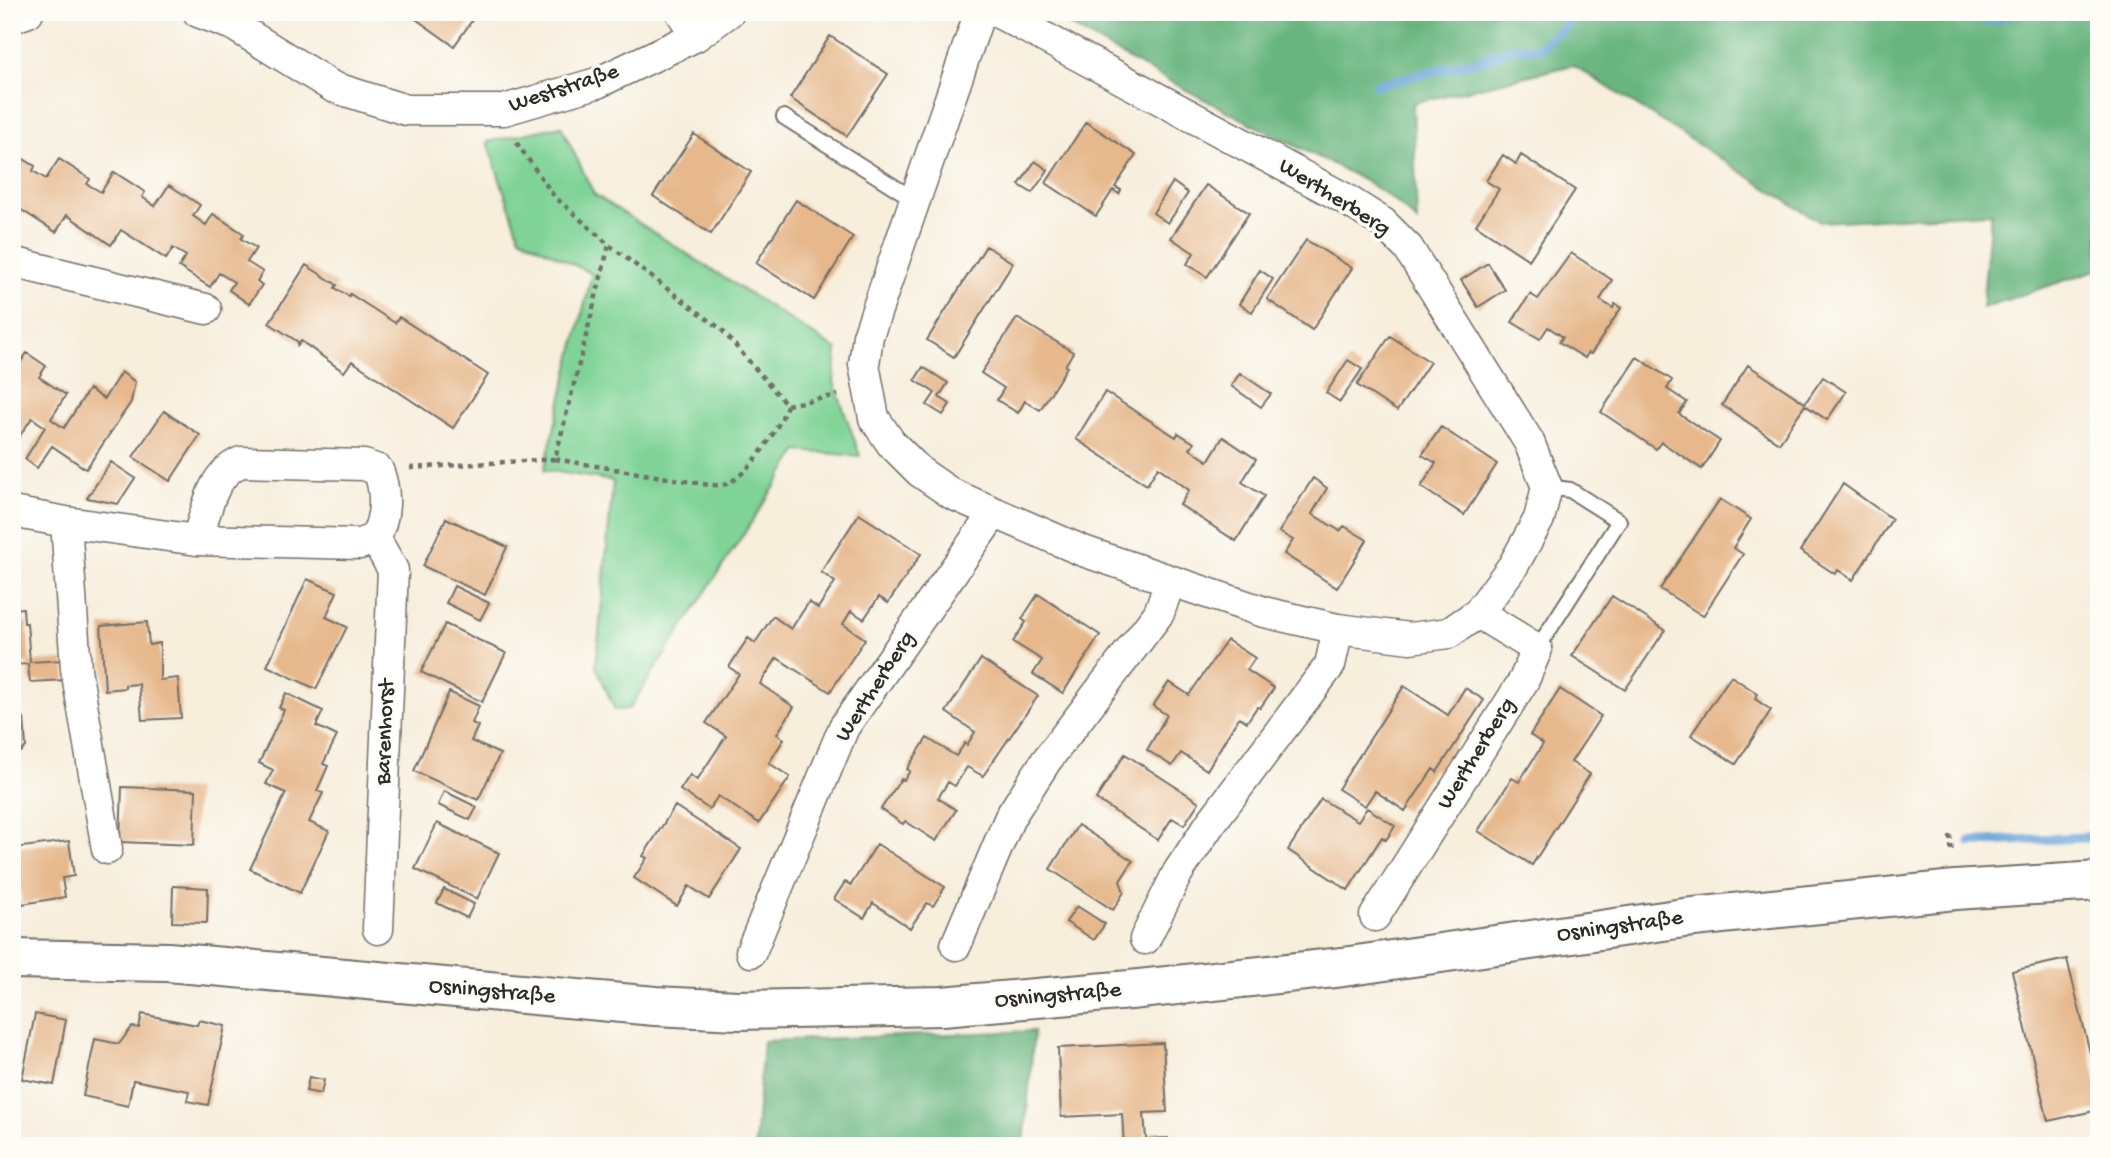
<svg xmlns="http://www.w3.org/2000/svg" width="2111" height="1158" font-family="'Gochi Hand',sans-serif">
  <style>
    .green { fill: #7fd396; stroke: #557f60; stroke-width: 2 }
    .forest { fill: #67b57f; stroke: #497055; stroke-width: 2 }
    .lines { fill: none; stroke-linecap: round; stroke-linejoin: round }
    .stream { stroke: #65a3d7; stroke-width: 10 }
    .building { fill: #e6b88c }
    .lane-casing { stroke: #726f69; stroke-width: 18 }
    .street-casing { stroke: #726f69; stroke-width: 33 }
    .secondary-casing { stroke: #726f69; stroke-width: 42 }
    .path { stroke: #726f69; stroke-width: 4.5; stroke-dasharray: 5 5; stroke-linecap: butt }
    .lane { stroke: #fff; stroke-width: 14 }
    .street { stroke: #fff; stroke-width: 30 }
    .secondary { stroke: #fff; stroke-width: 38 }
    .labels { text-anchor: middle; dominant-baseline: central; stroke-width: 7; stroke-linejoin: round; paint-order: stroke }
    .street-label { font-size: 23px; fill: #2b2b2b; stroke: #fdfcf7 }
  </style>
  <rect width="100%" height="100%" fill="#fdfcf7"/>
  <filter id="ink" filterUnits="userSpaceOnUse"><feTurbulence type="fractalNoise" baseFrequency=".0143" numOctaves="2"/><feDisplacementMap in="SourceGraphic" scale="14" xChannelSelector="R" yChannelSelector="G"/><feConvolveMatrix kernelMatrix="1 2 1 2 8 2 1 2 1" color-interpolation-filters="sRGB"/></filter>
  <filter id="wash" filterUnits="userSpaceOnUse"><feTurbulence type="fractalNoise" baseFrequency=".00686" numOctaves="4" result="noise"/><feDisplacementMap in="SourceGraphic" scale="28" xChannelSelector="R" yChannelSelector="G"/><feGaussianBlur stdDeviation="1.57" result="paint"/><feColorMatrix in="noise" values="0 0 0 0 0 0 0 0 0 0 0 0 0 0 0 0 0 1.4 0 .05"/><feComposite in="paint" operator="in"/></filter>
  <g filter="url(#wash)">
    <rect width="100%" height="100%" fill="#f7eedc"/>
    <!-- green -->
    <path class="green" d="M561,126L594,194L837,350L834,382L860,456L798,451L629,709L615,710L596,666L613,481L544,470L592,274L520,237L487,142Z"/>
    <!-- forest -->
    <path class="forest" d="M1048,12H2099V269L1982,308L1991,213L1820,222L1573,65L1413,103L1417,222C1381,182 1324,161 1277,137C1199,97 1122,58 1048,12Z
      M1034,1031L1024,1146H755L763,1041Z"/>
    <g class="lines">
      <!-- stream -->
      <path class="stream" d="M1920,12L1930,16L1971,14L1989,21L2017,13
        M1376,85L1477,61L1516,47L1538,49L1582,12
        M1970,842L2099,837"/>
    </g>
    <g id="blocks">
      <!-- building -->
      <path class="building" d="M406,12H478L454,46Z
        M830,36L888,74L847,136L790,98Z
        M1086,122L1136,155L1115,187L1121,190L1119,194L1113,190L1096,216L1046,183Z
        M694,134L751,172L711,234L653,196Z
        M12,152L35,166L33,171L46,179L59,159L90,179L87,184L101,192L114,172L145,192L142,197L155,206L169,185L200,205L193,216L206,225L213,214L244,234L241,239L256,248L247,262L263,272L257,281L262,285L249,304L229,290L234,282L219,273L210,287L179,267L186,256L173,248L166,259L121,230L111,245L67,215L56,232L12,204Z
        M1503,155L1516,164L1521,155L1575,190L1529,260L1476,225L1499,189L1486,181Z
        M1035,161L1048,170L1032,193L1019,185Z
        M1173,182L1188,193L1168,223L1153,213Z
        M1206,185L1249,213L1207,277L1187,264L1194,253L1171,238Z
        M796,200L853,237L814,300L756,263Z
        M1306,240L1352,268L1312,330L1267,299Z
        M986,246L1013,263L954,357L927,340Z
        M1571,253L1612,280L1600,300L1613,308L1615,304L1621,308L1591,354L1588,353L1585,358L1559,342L1563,337L1548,327L1540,339L1512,322L1530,294L1538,299Z
        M1488,263L1505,290L1478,307L1461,280Z
        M306,265L337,285L335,288L349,296L350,294L395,323L399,317L488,375L453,428L352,361L344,372L301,341L297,347L298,342L269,323Z
        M1260,270L1273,279L1252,312L1239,304Z
        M1017,318L1073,352L1065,366L1067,367L1040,410L1025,401L1018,413L997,400L1004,388L981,373Z
        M1390,336L1430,362L1397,411L1357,385Z
        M27,353L46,366L39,377L66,395L51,419L64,428L89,389L104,399L121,372L135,382L131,402L86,469L52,446L37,468L25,459L45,427L32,418L12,447V375Z
        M1637,357L1672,380L1667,389L1687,402L1679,414L1720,441L1702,469L1661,442L1656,449L1601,412Z
        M1348,360L1362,369L1340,402L1326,393Z
        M1748,365L1805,403L1823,377L1846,392L1827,420L1805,405L1779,443L1722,405Z
        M923,367L948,383L939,397L950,404L943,415L927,405L935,393L915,380Z
        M1240,373L1271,394L1261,407L1231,386Z
        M1105,392L1176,437L1178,433L1194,443L1190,449L1208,461L1223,437L1256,459L1242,482L1264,496L1236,541L1180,505L1189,490L1158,467L1147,485L1076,439Z
        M164,411L200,435L170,481L133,457Z
        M1441,427L1497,464L1464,515L1421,487L1436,463L1422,455Z
        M111,462L135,478L118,504L87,498Z
        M1313,478L1327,488L1312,514L1340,531L1344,526L1367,540L1337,588L1284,554L1293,540L1279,532Z
        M1843,484L1892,519L1853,580L1838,570L1835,574L1800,551Z
        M1720,499L1751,519L1733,548L1743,554L1703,616L1660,589Z
        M859,514L921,554L888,603L879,597L864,619L851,611L843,624L865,639L830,692L777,658L760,684L794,707L777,734L784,739L769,763L790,777L759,823L718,796L709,809L680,790L690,775L697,780L726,736L706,723L739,674L729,667L748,638L755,643L773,616L791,629L809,602L818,608L835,582L821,572Z
        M446,518L507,547L485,595L423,566Z
        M307,579L337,592L326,617L347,627L316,689L267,666Z
        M454,586L489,603L480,620L446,603Z
        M1038,594L1100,635L1063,693L1033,674L1042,660L1013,642L1026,622L1022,619Z
        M1612,596L1665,630L1625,690L1572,656Z
        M23,608L24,623H27L30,662L64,660L66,680L30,682L28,664L12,665V609Z
        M147,622L149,645L160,643V680L178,678L181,718L142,720L139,684L125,685V688L105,690L101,626Z
        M445,624L506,653L482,702L421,672Z
        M1227,640L1255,658L1247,670L1274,688L1260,708L1257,707L1247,722L1239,717L1207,770L1181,753L1172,766L1147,750L1167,715L1153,706L1169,682L1189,695Z
        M981,659L1038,696L983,776L967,767L955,786L948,782L938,798L956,810L936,841L905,821L903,824L881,809L901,779L904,780L910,771L907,769L927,738L956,756L965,743L967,745L975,732L946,712Z
        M1731,676L1758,694L1755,699L1771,710L1736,764L1691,735Z
        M1404,686L1448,715L1465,688L1484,700L1437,772L1433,769L1405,811L1375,791L1365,806L1338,789Z
        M1560,689L1601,716L1571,762L1590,774L1532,865L1478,831L1512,778L1519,782L1543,744L1530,735Z
        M449,692L479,706L472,723L478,726L471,741L500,754L478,800L414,771Z
        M286,693L323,711L316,726L337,736L323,764L328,766L317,791L323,793L309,822L329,831L300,893L250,869L286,793L266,784L273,770L259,763L284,710L279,708Z
        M12,700H18L19,715L24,719L26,747L21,752L12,753Z
        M1125,754L1199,802L1184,825L1172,818L1158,840L1096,799Z
        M122,787L196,790L194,845L120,842Z
        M444,791L477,807L470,820L438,805Z
        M1321,799L1358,821L1367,808L1395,826L1386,840L1382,837L1348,890L1288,850Z
        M675,806L741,849L709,899L689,886L677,906L634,878L647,858L643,856Z
        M437,823L499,853L477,899L415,869Z
        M1078,825L1133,861L1120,881L1124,892L1113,910L1050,869Z
        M69,841L74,876L62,878L65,897L22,904L14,848Z
        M877,844L945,887L933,906L927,903L910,928L873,903L864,918L834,899L845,882L851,885Z
        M173,886L208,888L207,923L172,922Z
        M444,889L474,904L467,918L437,903Z
        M1077,906L1105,924L1094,940L1066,922Z
        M2067,959L2099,1090V1110L2048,1121L2012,971Z
        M35,1014L66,1020L54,1085L22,1079Z
        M142,1014L197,1025L199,1020L225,1026L208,1105L187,1101L189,1091L133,1080L128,1106L83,1096L95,1039L119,1044L132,1027L139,1028Z
        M1163,1043L1167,1112L1144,1113L1146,1139L1168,1138V1146H1124L1122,1114L1061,1117L1058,1048Z
        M309,1077L324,1080L321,1094L306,1091Z"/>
    </g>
  </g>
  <g filter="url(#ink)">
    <use href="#blocks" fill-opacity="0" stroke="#726f69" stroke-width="2"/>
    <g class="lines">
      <!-- lane casing -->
      <g class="lane-casing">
        <path id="lane" d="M784,117L915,200
          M1537,649L1619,521L1570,490L1547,487"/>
      </g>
      <!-- street casing -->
      <g class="street-casing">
        <path id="street" d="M198,12L233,25L333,87L406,110H504L597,83L696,36L729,12
          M681,12L696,36
          M980,12L868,336L864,364L874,418L891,443L920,472L952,494L1083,551L1264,612L1338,629L1410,638L1449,633L1478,613L1513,566L1539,519L1547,487L1529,442L1408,248L1383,223L1342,197L997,12
          M12,18L28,12
          M12,262L206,309
          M12,512L66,522L197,540L360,544L375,538C386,517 387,492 378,470L364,465L241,462C211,474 207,511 197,540
          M66,522L76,669L107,849
          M375,538L393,570L378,929
          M1375,916L1524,680L1537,649L1478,613
          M1145,939L1178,872L1210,824L1330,665L1338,629
          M956,945L1010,817L1046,761L1159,613L1170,581
          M751,952L844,727L994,513"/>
      </g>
      <!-- secondary casing -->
      <g class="secondary-casing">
        <path id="secondary" d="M12,959L168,962L655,1006L738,1010L942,1006L1130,990L1343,967L1684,918L1955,890L2099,881"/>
      </g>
      <!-- path -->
      <path class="path" d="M787,405L838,395
        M555,459L709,485C714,485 721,486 726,484C749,476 780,427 787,405L721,329L609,245
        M410,468L555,459L609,245L554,196L514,139
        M1950,835L1952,854"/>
      <!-- lane -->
      <use href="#lane" class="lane"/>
      <!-- street -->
      <use href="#street" class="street"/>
      <!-- secondary -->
      <use href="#secondary" class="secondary"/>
    </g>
  </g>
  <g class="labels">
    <!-- street labels -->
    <g class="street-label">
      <text transform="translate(564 89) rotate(-18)">Weststraße</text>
      <text transform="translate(1334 198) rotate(32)">Wertherberg</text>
      <text transform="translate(876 687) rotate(-57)">Wertherberg</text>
      <text transform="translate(386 732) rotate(-88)">Barenhorst</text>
      <text transform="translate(1477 754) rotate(-58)">Wertherberg</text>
      <text transform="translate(1620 927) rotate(-8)">Osningstraße</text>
      <text transform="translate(492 992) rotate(5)">Osningstraße</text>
      <text transform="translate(1058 996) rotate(-5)">Osningstraße</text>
    </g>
  </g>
  <!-- margin -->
  <rect width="2111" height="1158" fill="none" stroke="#fdfcf7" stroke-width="42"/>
</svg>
